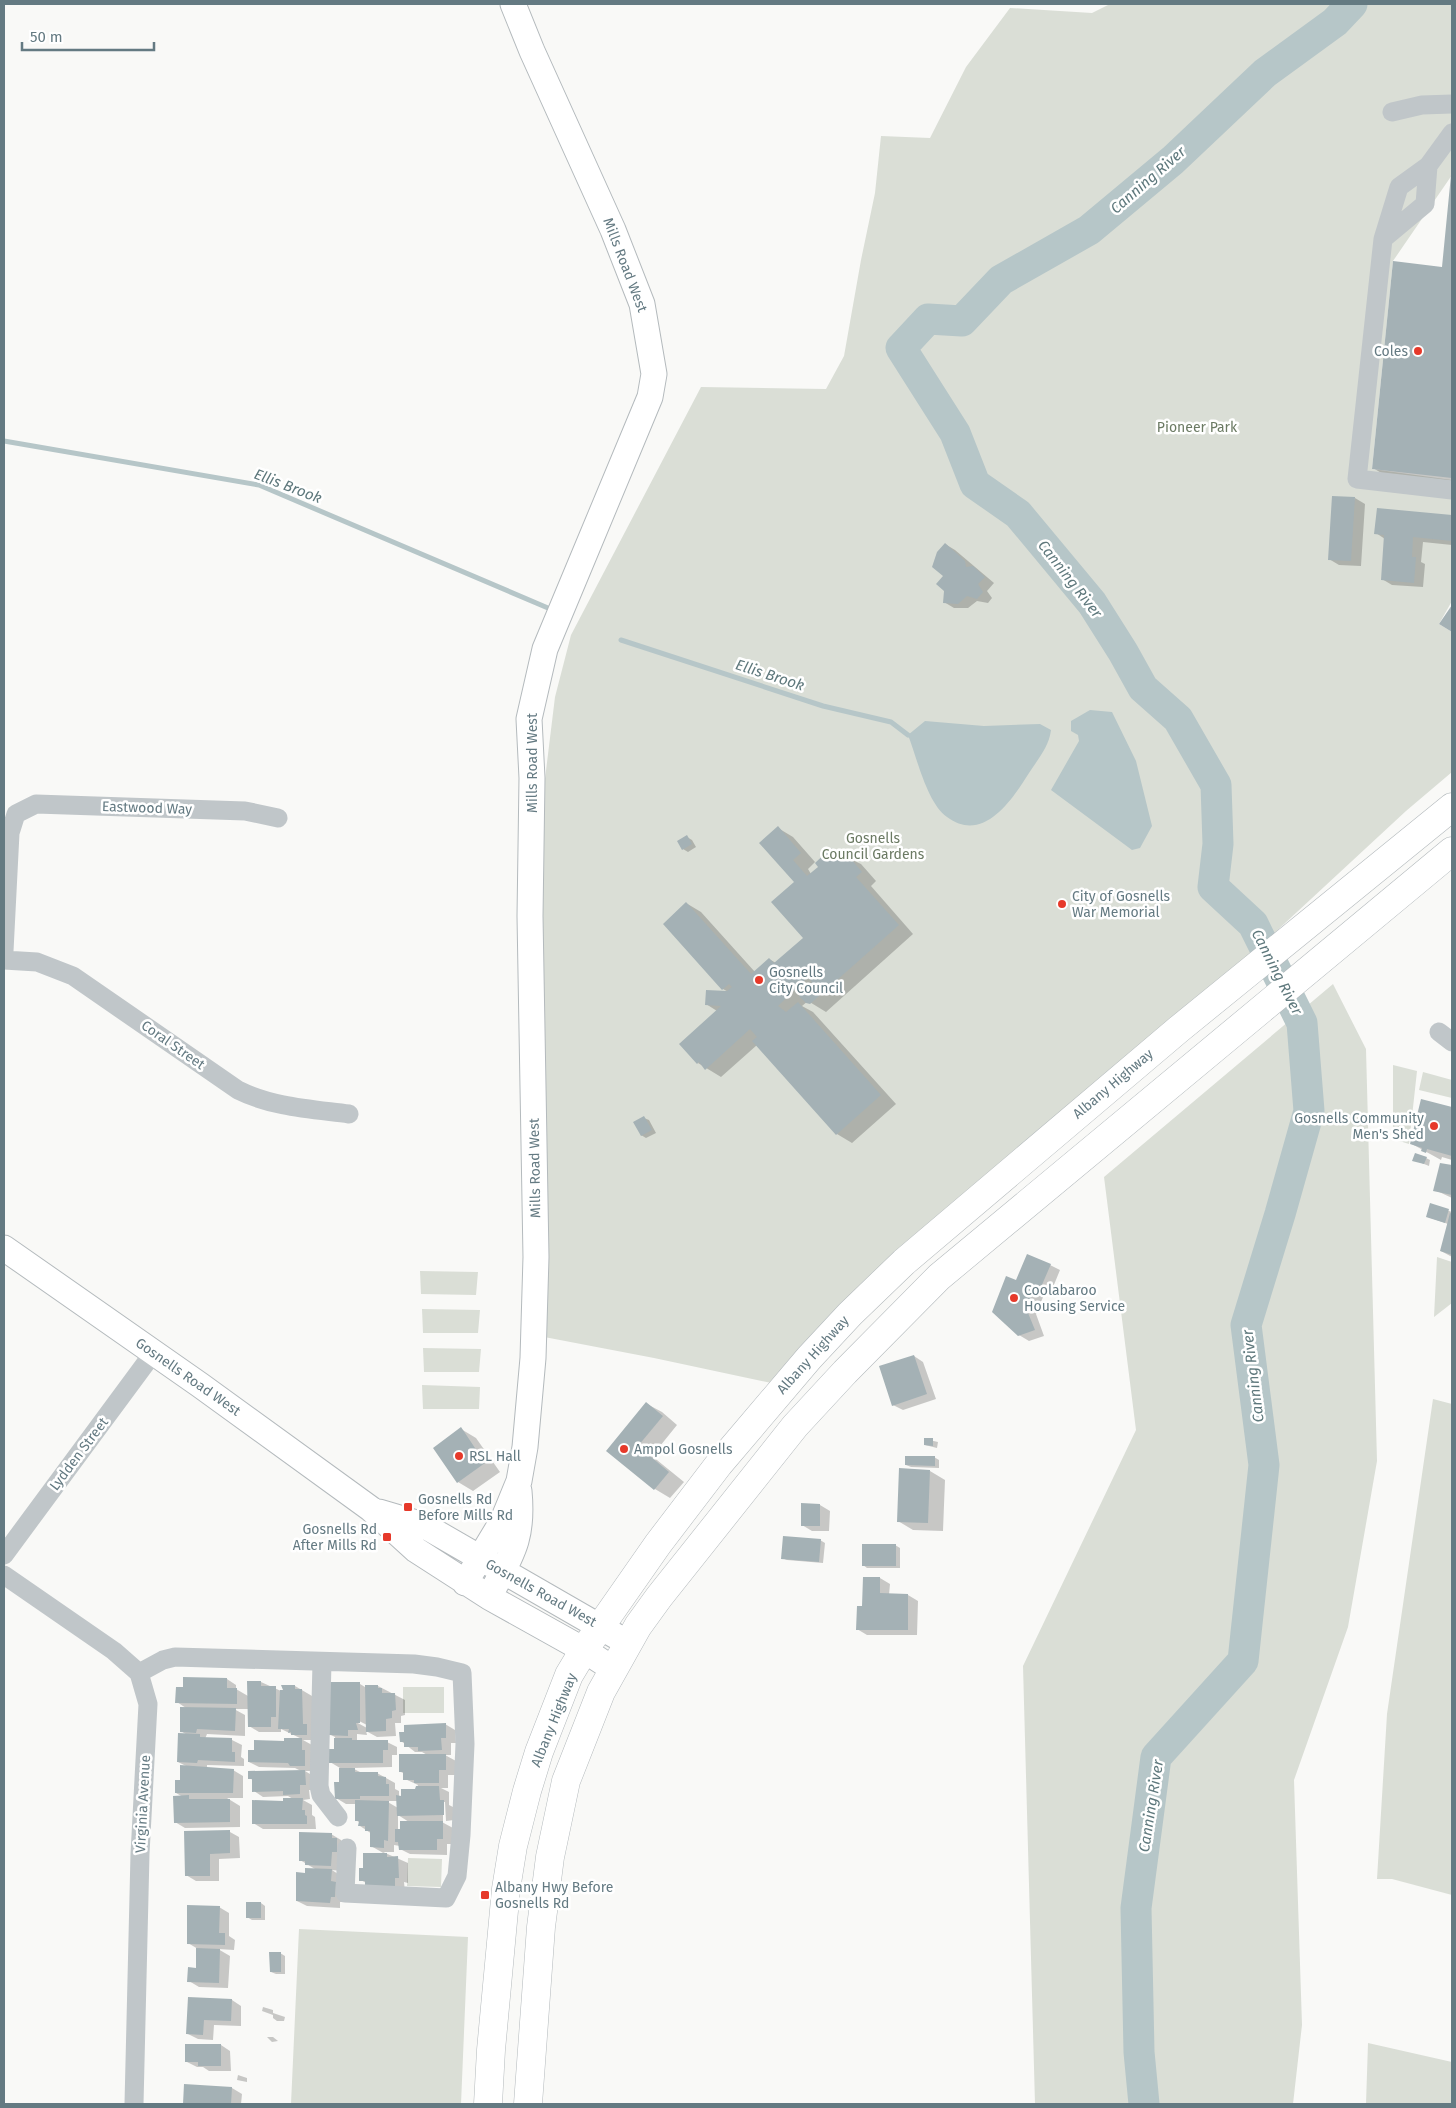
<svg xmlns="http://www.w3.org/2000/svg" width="1456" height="2108" font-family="'Fira Sans',sans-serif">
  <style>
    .green { fill: #daded6 }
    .water { fill: #b6c6c8 }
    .shadow { fill: #0003; fill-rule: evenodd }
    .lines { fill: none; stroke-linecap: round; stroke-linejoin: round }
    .stream { stroke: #b6c6c8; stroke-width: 5 }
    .river { stroke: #b6c6c8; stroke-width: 31 }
    .building { fill: #a4b1b5 }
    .major-casing { stroke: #b4babd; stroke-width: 27 }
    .highway-casing { stroke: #b3b9bc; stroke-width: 29 }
    .minor { stroke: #c0c6c9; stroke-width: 19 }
    .major { stroke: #fff; stroke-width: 25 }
    .highway { stroke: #fff; stroke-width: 28 }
    .poi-dot { fill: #e6392a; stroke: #fff; stroke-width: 2 }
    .labels { text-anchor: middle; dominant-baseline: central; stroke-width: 5; stroke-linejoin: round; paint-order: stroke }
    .street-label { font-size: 14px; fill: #647a82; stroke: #fff }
    .poi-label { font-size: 14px; fill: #647a82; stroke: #fff; text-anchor: start }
    .park-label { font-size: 14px; fill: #6b7a63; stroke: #fff }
    .water-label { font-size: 15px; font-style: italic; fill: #5e787c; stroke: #fff }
  </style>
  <rect width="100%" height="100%" fill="#f9f9f7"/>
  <!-- green -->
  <path class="green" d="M1110,4H1452V175L1393,261L1372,469L1452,480V601L1439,624L1452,632V772L1406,811L1269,938L836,1330L785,1386L654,1358L539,1336L533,877L555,697L571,635L701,387L826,389L844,356L861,260L875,193L881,136L930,138L966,67L1010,8L1092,13Z
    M1333,984L1366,1049L1377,1461L1348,1627L1294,1780L1302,2025L1293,2104H1035L1023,1666L1136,1430L1104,1177Z
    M1393,1065L1417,1071L1409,1144L1393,1139Z
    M1423,1072L1452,1080V1098L1419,1090Z
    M1437,1257L1452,1262V1303L1434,1317Z
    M420,1271L478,1272L476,1295L421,1294Z
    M422,1309L480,1310L478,1333H423Z
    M423,1348L481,1349L479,1372H424Z
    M422,1385L480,1387L479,1409H423Z
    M1433,1399L1452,1404V1895L1392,1879H1377L1387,1714Z
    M403,1687H444V1713H403Z
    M408,1858L442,1859L441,1887L407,1886Z
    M299,1929L468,1937L461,2104H291Z
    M1368,2043L1452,2062V2104H1366Z"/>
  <!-- water -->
  <path class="water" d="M1090,710L1112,712L1136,761L1152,826L1140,848L1132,850L1051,790L1079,741L1078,735L1071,731V721Z
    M925,721L984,726L1040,724L1051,730C1049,747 1038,759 1029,773C1012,800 983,844 947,817C927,803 917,758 908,735Z"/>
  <!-- shadow -->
  <path class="shadow" d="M1452,175V486L1393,480L1373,468L1443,268Z
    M1355,498L1365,504L1361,566L1339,565L1329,559Z
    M1378,509L1452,516V545L1423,542L1421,562L1425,564L1423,587L1392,585L1382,579L1385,539L1376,533Z
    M945,544L955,550L994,583L987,591L992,598L988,603L977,601L968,608H954L944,602Z
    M778,828L793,837L815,862L808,869L811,874L820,867L831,850L861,864L876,881L871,886L913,934L826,1012L808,1001L802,1006L813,1012L896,1104L852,1143L837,1134L757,1045L721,1077L698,1063L717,1011L706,1004L730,993L723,989L686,903L701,912L755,972L769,959L776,963L805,938L795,882Z
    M687,837L692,840L696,847L688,852L683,849L679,842Z
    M1422,1100L1452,1108V1160L1442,1157L1441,1160L1412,1144Z
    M644,1118L649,1120L656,1133L646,1138L641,1135Z
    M1426,1158L1430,1160L1429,1166L1414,1160Z
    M1441,1164L1452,1166V1198L1435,1190Z
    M1431,1205L1452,1212V1257L1441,1251L1448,1224L1428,1217Z
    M1050,1265L1060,1270L1051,1292L1046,1290L1036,1314L1044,1336L1029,1341L1019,1335L1016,1282Z
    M914,1356L923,1362L936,1399L903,1410L893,1405Z
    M647,1404L662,1412L677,1425L652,1456L684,1482L670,1498L655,1489L608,1451Z
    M461,1429L476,1438L500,1472L473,1491L458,1482Z
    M925,1439L938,1442L937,1448L925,1445Z
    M934,1457L939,1460V1468L911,1467L906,1465Z
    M930,1471L945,1480L943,1531L913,1530L898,1521Z
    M820,1505L830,1511L829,1531H812L802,1525Z
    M820,1540L825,1543L823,1563L787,1560L782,1558Z
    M895,1545L900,1548V1568H867L863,1565Z
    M880,1578L890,1584L889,1595H908L918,1601L917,1635H867L857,1629L864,1608Z
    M227,1679L236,1685V1689L248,1696L261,1682L281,1691L295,1686L312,1696V1728L316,1740H303L312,1745L315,1771H305L315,1777V1790H309L310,1799L303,1800L312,1805V1815L315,1817L316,1829H263L253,1823L284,1802L293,1799L288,1796L263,1797L254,1791L253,1780L249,1778L301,1771L295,1768L259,1767L249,1762L285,1742L302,1739L281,1729V1732H259L249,1726L248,1709H234L245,1715V1736L207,1734L205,1739L232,1740L242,1745L241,1757L244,1759V1766L207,1765V1769L233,1770L243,1776V1798H227L240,1806V1827L185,1828L175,1822L183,1797L176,1793L188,1767L178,1762L187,1735L181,1731L186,1708L177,1702L184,1688Z
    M331,1683L360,1684L365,1687L378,1686L405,1700V1715L401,1716V1723H395L396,1736L377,1737L366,1731L367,1735L357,1734V1742H387L397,1747V1755H392V1767L352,1768L362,1773H377L395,1783V1789L399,1791V1797L416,1790L418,1785L405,1779V1774L401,1772L429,1756L422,1752H415L401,1741L445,1724L455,1730L456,1743H451V1755H445L456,1761V1775H448V1788H441L449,1792V1805L453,1807L454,1820L446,1821L445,1802H443V1821H440L453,1828V1844H447V1855L410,1854L400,1849V1846L394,1845V1852H383L408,1863V1883L404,1882L405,1892L366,1883L361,1880L385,1854L371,1846L372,1834L360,1826V1823L356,1820L357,1804H346L336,1798L340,1783V1768L330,1762L336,1750L335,1737L331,1735ZM355,1719L367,1725V1728L354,1721ZM386,1801H398V1808ZM398,1815L409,1822L401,1830H398Z
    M230,1832L239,1837L240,1858L219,1859V1881H196L186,1875Z
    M331,1834L341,1840V1871L332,1870L341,1876L345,1902H340V1908L307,1906L297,1901L306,1874L315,1869L300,1860Z
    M261,1903L265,1906V1920H252L247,1917Z
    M219,1907L229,1913V1936L235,1940L234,1950L218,1949L230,1956L228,1988L199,1987L189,1981L197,1969L198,1949L188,1943Z
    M280,1953L285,1956V1974H276L271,1972Z
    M189,1998L232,2000L241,2006V2026L214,2025L213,2040L198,2039L188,2034Z
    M263,2007L273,2010V2013L285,2017L284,2021H277L273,2018V2015L262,2011Z
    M267,2037H273L278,2041L272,2042Z
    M221,2045L230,2051L231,2071H209L203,2067H197L187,2062Z
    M238,2075L247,2078V2082L237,2080Z
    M185,2085L232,2088L242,2094L241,2104H185Z"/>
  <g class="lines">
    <!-- stream -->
    <path class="stream" d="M4,441L259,485L548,608
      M621,640L823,706L891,722L908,735"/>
    <!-- river -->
    <path class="river" d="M1144,2104L1139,2052L1136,1908L1156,1757L1243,1661L1264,1465L1246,1325L1280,1214L1309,1111L1302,1023L1253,924L1213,887L1218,844L1216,785L1178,719L1143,688L1123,652L1092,603L1018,514L975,484L955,433L901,348L928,319L962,321L1001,280L1089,230L1173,160L1265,73L1335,22L1352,4"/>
  </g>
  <!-- building -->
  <path class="building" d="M1451,175L1452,478L1372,469L1393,261L1442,267Z
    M1332,496L1355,497L1351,561L1328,560Z
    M1377,508L1452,515V541L1413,537L1412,557H1416L1414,583L1381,580L1384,535L1374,534Z
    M945,543L965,561L966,567L973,566L985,577L978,584L983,592L977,599L967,596L958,604L943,603L944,591L936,584L943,576L932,567L937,552Z
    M1452,605V632L1439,624Z
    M778,826L801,853L793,860L807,876L818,867L815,863L831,848L840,859L846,853L862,872L856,877L899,925L810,1004L806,1003L799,996L812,982L808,977L778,1006L786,1012L798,1002L881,1095L836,1135L752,1041L757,1037L750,1029L705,1070L699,1062L697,1064L679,1044L721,1006L705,1005L706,990L727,991L732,987L729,984L722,990L663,924L686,902L751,974L769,958L774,963L803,938L771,902L794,882L759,843Z
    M687,835L692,844L682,850L677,841Z
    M1421,1099L1452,1107V1156L1427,1149L1426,1153L1421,1151L1422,1148L1410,1144Z
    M644,1116L652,1130L641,1136L633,1122Z
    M1415,1153L1427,1157L1424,1164L1412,1161Z
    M1440,1163L1452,1165V1195L1433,1191Z
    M1430,1203L1449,1209L1445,1223L1426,1217Z
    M1450,1213L1452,1214V1255L1440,1251Z
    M1027,1254L1051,1264L1041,1287L1036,1285L1026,1308L1035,1330L1018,1336L992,1312L1006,1276L1016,1280Z
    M914,1355L927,1394L892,1406L879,1366Z
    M646,1402L663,1416L638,1446L669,1472L654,1490L606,1451Z
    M461,1427L485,1463L457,1483L433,1448Z
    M924,1438H933V1446L924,1445Z
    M905,1456H935V1466L905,1465Z
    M899,1468L930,1470L928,1523L897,1522Z
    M801,1503L820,1504V1526H801Z
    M783,1536L821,1539L819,1562L781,1559Z
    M862,1544H896V1566H862Z
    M863,1577H880V1593L908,1594V1630H856L857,1606H862Z
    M183,1677L227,1678V1688H237V1704L175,1703L176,1687H183Z
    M247,1681H261V1686H276V1717H271V1727H248Z
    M330,1682H360V1723H356L358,1730H348V1736L329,1735Z
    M281,1685H295V1689H302L303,1724H307V1735H291V1732L288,1733L289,1729H278L280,1690H283Z
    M365,1685H378V1688H382V1693H395L396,1710L392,1711V1718L386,1719V1731L366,1732Z
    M180,1707L236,1708L235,1731L197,1729L196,1733L180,1732Z
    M446,1723V1738H441L442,1750L418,1751V1747H404V1742H400L399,1732H404V1725Z
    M178,1733L200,1734V1737L232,1738V1752H235V1762L198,1760L197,1763L177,1762Z
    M284,1738H302V1750H305V1766H290L288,1763L248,1762V1750H254V1740L284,1741Z
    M334,1738H352V1740H388V1750H383V1763H329V1749H334Z
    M399,1754H446V1770H439V1783H414V1780H403V1772H399Z
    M180,1765L234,1769L233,1793H175V1780H180Z
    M339,1768H355V1772H378V1776L386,1777V1784H389V1796H360V1799H335L334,1782H339Z
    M305,1770L306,1785H300V1794L283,1795V1791L252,1792V1779H248V1771Z
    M416,1786H439L440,1800H444V1815L397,1816L396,1795L401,1796V1789H415Z
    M189,1795V1799H230V1822L174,1823L173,1796Z
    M283,1798H303L302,1810H305V1815L307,1816V1824H252V1800L283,1801Z
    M355,1800L389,1801L388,1841L384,1840V1848L370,1847V1831H365V1826H358L359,1821H355Z
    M400,1821H443V1839H437V1850H399L398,1842H395V1829H400Z
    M230,1830V1853L210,1854V1876H185L184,1831Z
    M299,1832L332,1833V1838H337V1852H332L331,1866L305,1865V1861H299Z
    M363,1853H387V1857L398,1856L399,1878H395V1887H365V1881H359V1868H363Z
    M305,1868L332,1869L331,1881L336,1882L335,1897H331L330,1903L296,1901V1872L305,1873Z
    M246,1902H261V1918H246Z
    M187,1905L220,1906L219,1933H225V1945L187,1944Z
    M196,1948L220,1949L219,1983L187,1982L188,1967L196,1968Z
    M269,1952H281V1972H270Z
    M188,1997L232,1999L231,2021L204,2020L203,2035L186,2034Z
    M185,2044H221V2066H198V2062H185Z
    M184,2084L232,2087L231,2104H183Z"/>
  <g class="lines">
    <!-- major casing -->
    <g class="major-casing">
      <path id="major" d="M4,1248L200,1385L371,1509L416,1550L489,1597L584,1650L613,1669
        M379,1512L423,1525L628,1643
        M465,1583L503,1520L519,1481L525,1447L533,1358L536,1257L530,916L532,778L529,719L545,649L650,397L654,374L642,304L613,230L532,51L513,4
        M495,1586C515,1550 523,1533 519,1491"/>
    </g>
    <!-- highway casing -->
    <g class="highway-casing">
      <path id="highway" d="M488,2104L491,2050L506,1889L513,1846L527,1791L539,1752L569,1675L584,1650L658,1544L719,1464L809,1358L850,1314L904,1262L1179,1029L1452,807
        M528,2104L541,1927L550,1857L566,1781L601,1692L638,1626L659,1597L795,1426L845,1372L939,1277L1452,851"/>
    </g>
    <!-- minor -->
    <path class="minor" d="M1392,112L1422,105L1452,104
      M1452,133L1428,166L1399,187L1383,239L1357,479L1452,490
      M1383,239L1425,204L1428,166
      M4,951L10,833L16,814L36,804L245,811L278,818
      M4,960L37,962L73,976L238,1090C272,1107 311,1109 349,1114
      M1439,1032L1452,1042
      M4,1555L154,1352
      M4,1575L114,1651L139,1673L148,1704L140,1854L134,2104
      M322,1662L319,1786L321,1795L338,1817
      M139,1673L163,1660L175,1657L414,1664L437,1667L462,1673L465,1744L461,1835L457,1876L446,1898L345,1893L347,1848"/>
    <!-- major -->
    <use href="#major" class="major"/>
    <!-- highway -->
    <use href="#highway" class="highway"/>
  </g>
  <!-- markers -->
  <g class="poi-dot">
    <circle cx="1418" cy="351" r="5"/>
    <circle cx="1062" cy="904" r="5"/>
    <circle cx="759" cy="980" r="5"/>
    <circle cx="1434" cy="1126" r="5"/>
    <circle cx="1014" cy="1298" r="5"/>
    <circle cx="624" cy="1449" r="5"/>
    <circle cx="459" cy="1456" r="5"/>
    <rect x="403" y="1502" width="10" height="10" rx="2.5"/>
    <rect x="382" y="1532" width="10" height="10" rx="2.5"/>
    <rect x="480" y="1890" width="10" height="10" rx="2.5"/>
  </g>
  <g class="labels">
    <!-- street labels -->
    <g class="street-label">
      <text transform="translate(625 265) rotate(69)">Mills Road West</text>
      <text transform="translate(532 763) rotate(-90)">Mills Road West</text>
      <text transform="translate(147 808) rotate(2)">Eastwood Way</text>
      <text transform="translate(173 1045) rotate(35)">Coral Street</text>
      <text transform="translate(1113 1084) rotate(-40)">Albany Highway</text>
      <text transform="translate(535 1168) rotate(-91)">Mills Road West</text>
      <text transform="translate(813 1355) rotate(-48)">Albany Highway</text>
      <text transform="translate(188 1377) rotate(35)">Gosnells Road West</text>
      <text transform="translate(79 1454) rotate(-53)">Lydden Street</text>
      <text transform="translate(541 1593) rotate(29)">Gosnells Road West</text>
      <text transform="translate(554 1720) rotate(-68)">Albany Highway</text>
      <text transform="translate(143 1804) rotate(-87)">Virginia Avenue</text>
    </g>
    <!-- poi labels -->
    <g class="poi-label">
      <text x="1408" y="351" text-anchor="end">Coles</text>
      <text x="1072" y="896">City of Gosnells<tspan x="1072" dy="16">War Memorial</tspan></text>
      <text x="769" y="972">Gosnells<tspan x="769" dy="16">City Council</tspan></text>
      <text x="1424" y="1118" text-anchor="end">Gosnells Community<tspan x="1424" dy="16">Men's Shed</tspan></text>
      <text x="1024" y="1290">Coolabaroo<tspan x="1024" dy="16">Housing Service</tspan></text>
      <text x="634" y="1449">Ampol Gosnells</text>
      <text x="469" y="1456">RSL Hall</text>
      <text x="418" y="1499">Gosnells Rd<tspan x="418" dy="16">Before Mills Rd</tspan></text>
      <text x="377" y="1529" text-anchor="end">Gosnells Rd<tspan x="377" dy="16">After Mills Rd</tspan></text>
      <text x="495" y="1887">Albany Hwy Before<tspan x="495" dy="16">Gosnells Rd</tspan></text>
    </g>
    <!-- park labels -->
    <g class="park-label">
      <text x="1197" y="427">Pioneer Park</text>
      <text x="873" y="838">Gosnells<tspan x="873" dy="16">Council Gardens</tspan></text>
    </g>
    <!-- water labels -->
    <g class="water-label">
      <text transform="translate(1148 180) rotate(-41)">Canning River</text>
      <text transform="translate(288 486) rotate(21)">Ellis Brook</text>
      <text transform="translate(1070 579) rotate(52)">Canning River</text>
      <text transform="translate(770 675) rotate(18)">Ellis Brook</text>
      <text transform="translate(1277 972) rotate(63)">Canning River</text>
      <text transform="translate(1253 1376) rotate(-97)">Canning River</text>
      <text transform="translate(1151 1806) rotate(-81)">Canning River</text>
    </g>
  </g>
  <!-- border -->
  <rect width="1456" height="2108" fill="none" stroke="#647a82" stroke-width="10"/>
  <!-- scale -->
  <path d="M22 42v8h132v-8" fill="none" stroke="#647a82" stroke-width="2.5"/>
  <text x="30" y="42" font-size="15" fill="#647a82" stroke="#ffffff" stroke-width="4" paint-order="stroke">50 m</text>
</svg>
